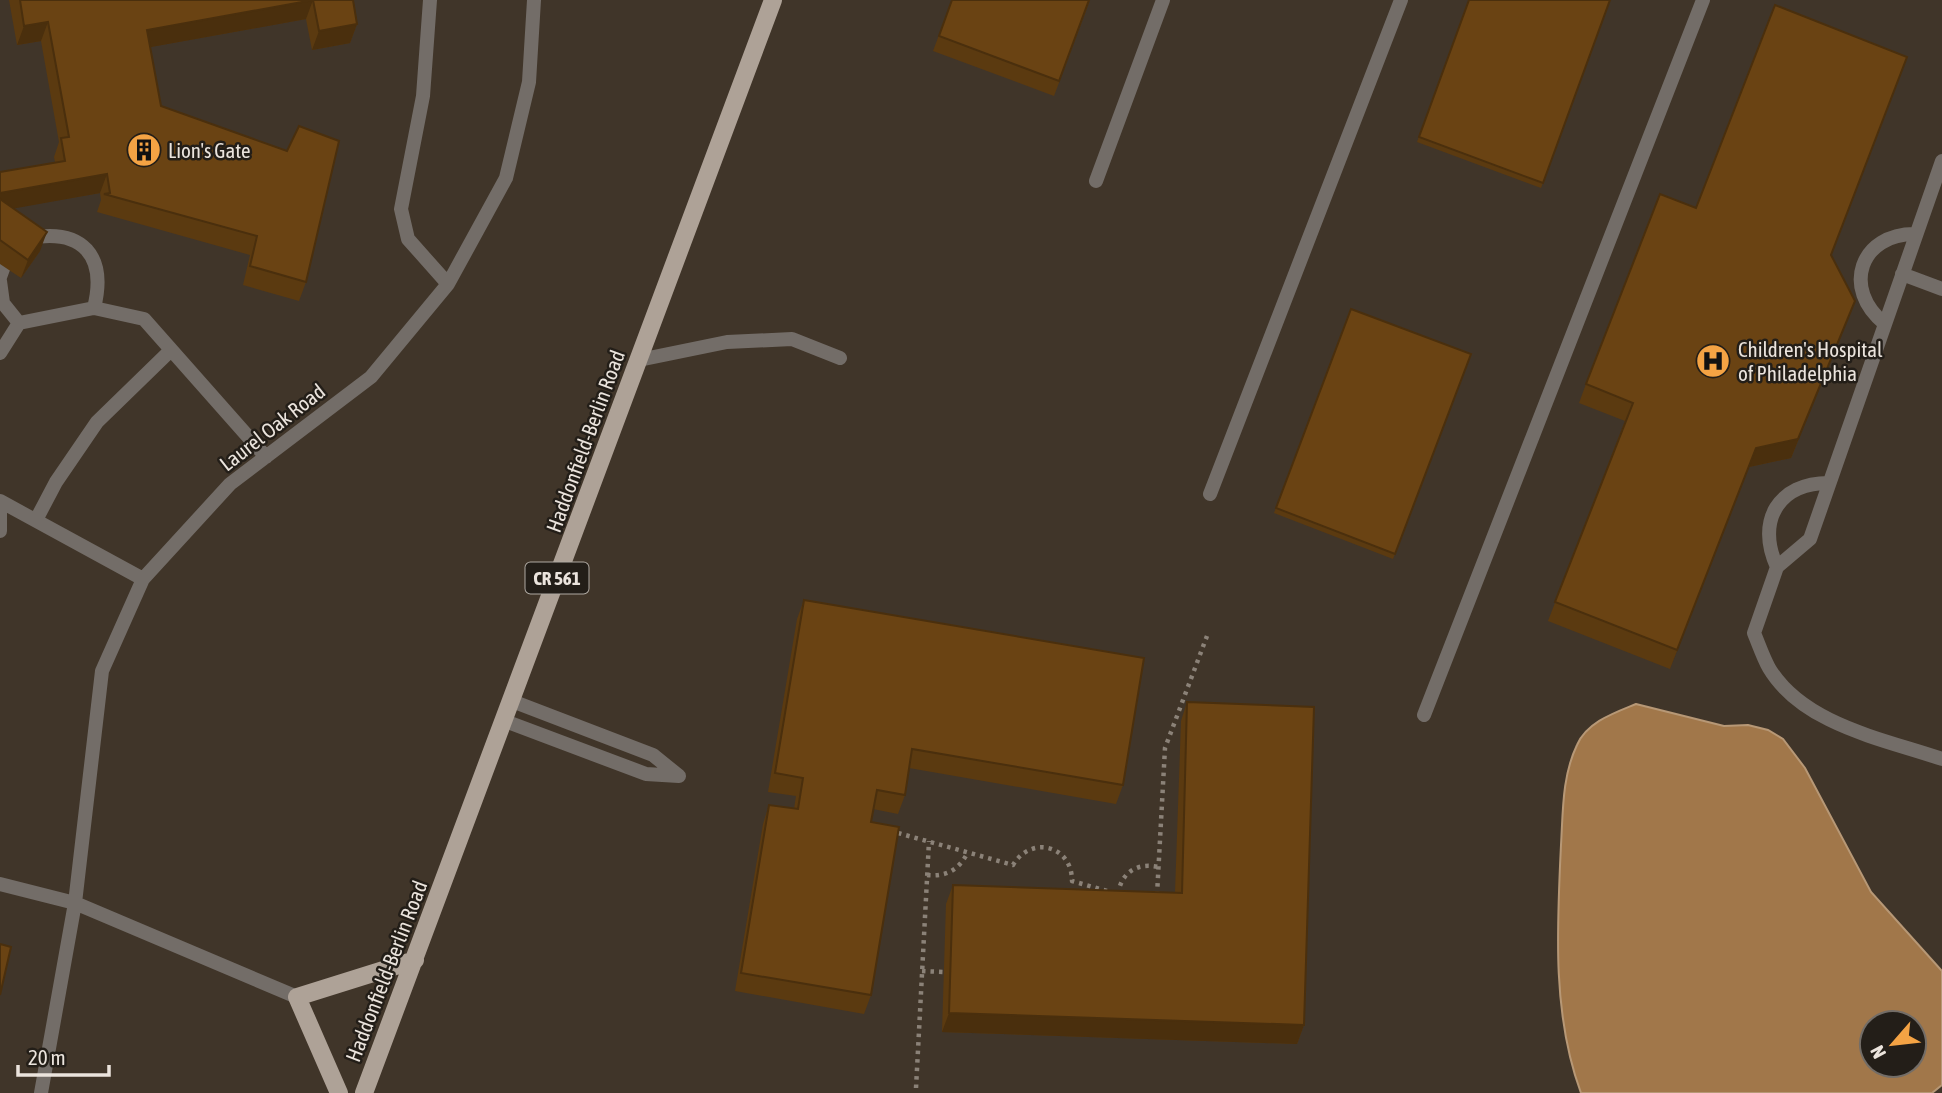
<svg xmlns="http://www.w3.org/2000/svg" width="1942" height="1093" font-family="'Asap Condensed',sans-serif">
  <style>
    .water { fill: #a1774a; stroke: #b79876; stroke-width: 2; fill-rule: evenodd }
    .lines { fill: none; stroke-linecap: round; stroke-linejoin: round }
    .path { stroke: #8b8278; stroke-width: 4.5; stroke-dasharray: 3.5 5; stroke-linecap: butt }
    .lane { stroke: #736d68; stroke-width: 14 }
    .primary { stroke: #aea297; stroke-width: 18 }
    .wall { fill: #5b3a10 }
    .shaded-wall { fill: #4a2f0d }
    .building { fill: #6a4313; stroke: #4a2f0d; stroke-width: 2 }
    .labels { text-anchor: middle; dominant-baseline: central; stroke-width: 5; stroke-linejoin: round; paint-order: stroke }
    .shield { fill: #231e18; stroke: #afa9a2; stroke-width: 2 }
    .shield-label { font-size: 19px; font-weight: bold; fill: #ebe4dd }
    .poi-label { font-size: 21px; fill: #ebe4dd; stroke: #231e18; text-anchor: start }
    .street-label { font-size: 21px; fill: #ebe4dd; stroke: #231e18 }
  </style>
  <rect width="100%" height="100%" fill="#403529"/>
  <!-- water -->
  <path class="water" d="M1636,704L1724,726L1748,725L1768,730L1783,739L1805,768L1871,892L1942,971V1085L1932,1093H1581C1552,1015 1557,927 1561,845C1563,812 1562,776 1577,745C1587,722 1614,713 1636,704ZM1872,1023H1914V1065H1872Z"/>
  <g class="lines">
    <!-- path -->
    <path class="path" d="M898,833L1013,865C1031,835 1072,845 1072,881L1107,891
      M927,875C946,877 959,870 968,852
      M1118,894C1121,873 1137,862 1158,867
      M1157,895L1165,748L1207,636
      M922,971L944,972
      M916,1088L929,841"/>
    <!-- lane -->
    <path class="lane" d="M430,0L423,96L401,209L408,239L448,284
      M1942,161L1810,539L1777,567L1754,633C1759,645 1763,657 1769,668C1803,725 1884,739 1942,759
      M1096,181L1163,0
      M29,238C83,228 107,256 94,308
      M1902,274L1942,289
      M0,277L8,255L13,250
      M0,281L3,303L19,323
      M1885,324C1841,289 1860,233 1916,234
      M0,353L19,323L94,308L144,319L266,457
      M639,360L727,342L792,339L840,358
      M1210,494L1401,0
      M0,501L143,579
      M0,513V531
      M36,520L56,482L97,422L171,350
      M1777,567C1756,521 1778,483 1829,483
      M1424,715L1703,0
      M505,721L646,774L679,776L653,755L512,701
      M0,884L75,903L297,997
      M41,1093L75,903L102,671L143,579L230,484L371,377L448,284L506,178L529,82L534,0"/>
    <!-- primary -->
    <path class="primary" d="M339,1093L297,997L415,960
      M364,1093L773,0"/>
  </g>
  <!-- wall -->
  <path class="wall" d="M9,0H353L357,24L350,43L312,50L306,19L150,47L161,106L306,282L299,301L243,285L250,255L97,212L101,200L100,193L13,208L40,251L21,278L0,264V172L55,162L54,157L59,142L41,41L17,45Z
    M952,0H1090L1054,96L933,51Z
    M1469,0H1610L1541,188L1417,142Z
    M1696,208L1831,255L1848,319L1791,458L1749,467L1670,669L1548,621L1625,421L1579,403L1586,384Z
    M1351,309L1471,354L1393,559L1274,513Z
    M804,600L1123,785L1116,804L909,768L905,795L898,814L873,809L871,822V995L864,1014L735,991L763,824L769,805L794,809L796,796L768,792L797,619Z
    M1187,702L1304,1025L1297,1044L942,1032L946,904L953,885L1175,893L1181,721Z"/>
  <!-- shaded-wall -->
  <path class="shaded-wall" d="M313,0L306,19L140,49L147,30Z
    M48,22L41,41L17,45L24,26Z
    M357,24L350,43L312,50L319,31Z
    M107,174L100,193L0,211V193Z
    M47,232L40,251L21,278L28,260Z
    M1855,301L1791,458L1749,467L1670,669L1756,448Z
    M949,1013L1304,1025L1297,1044L942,1032Z"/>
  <!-- building -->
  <path class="building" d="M20,0H313L147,30L161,106L287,151L299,126L339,141L306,282L250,266L257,236L104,194L110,193L107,174L0,193V172L65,161L61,138L69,137L48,22L24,26Z
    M313,0H353L357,24L319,31Z
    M952,0H1089L1059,81L939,36Z
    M1469,0H1610L1543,183L1419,137Z
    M1775,5L1907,57L1831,255L1855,301L1798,439L1756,448L1677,650L1555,602L1633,403L1586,384L1660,194L1696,208Z
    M0,199L47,232L28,260L0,240Z
    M1351,309L1471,354L1395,554L1276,508Z
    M804,600L1144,658L1123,785L912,749L905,795L877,790L871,822L899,827L871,995L741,973L769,805L798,809L803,778L775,773Z
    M1187,702L1314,707L1304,1025L949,1013L953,885L1182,893Z
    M0,944L11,947L0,995Z"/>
  <!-- icons -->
  <defs>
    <g id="building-disc" transform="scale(1.75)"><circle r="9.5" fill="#f4a344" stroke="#231e18"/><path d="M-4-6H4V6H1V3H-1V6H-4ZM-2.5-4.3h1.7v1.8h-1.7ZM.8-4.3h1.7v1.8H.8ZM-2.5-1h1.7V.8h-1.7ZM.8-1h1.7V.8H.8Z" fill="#111"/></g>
    <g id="hospital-disc" transform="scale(1.75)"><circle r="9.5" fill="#f4a344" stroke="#231e18"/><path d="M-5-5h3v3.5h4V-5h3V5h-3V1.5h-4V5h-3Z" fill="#111"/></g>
  </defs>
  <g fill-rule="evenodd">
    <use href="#building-disc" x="144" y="150"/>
    <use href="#hospital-disc" x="1713" y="361"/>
  </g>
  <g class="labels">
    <!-- shield labels -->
    <rect class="shield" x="525.5" y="562.5" width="63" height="31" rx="5"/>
    <g class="shield-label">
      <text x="557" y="578">CR 561</text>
    </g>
    <!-- poi labels -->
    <g class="poi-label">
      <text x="168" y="150">Lion's Gate</text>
      <text x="1738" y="349">Children's Hospital<tspan x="1738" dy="24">of Philadelphia</tspan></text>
    </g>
    <!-- street labels -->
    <g class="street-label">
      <text transform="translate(272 427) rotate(-38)">Laurel Oak Road</text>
      <text transform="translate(585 441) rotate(-70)">Haddonfield-Berlin Road</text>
      <text transform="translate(386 971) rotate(-69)">Haddonfield-Berlin Road</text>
    </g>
  </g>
  <!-- north arrow -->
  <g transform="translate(1893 1044) rotate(242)"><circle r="33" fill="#231e18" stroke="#736d67" stroke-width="2"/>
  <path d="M0-5L12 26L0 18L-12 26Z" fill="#f4a344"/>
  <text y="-10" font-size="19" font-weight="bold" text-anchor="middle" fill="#ebe4dd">N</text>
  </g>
  <!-- scale -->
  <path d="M18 1065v10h91v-10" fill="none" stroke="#ebe4dd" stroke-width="3.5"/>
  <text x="28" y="1065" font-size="21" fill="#ebe4dd" stroke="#231e18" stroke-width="5" paint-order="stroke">20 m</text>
</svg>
